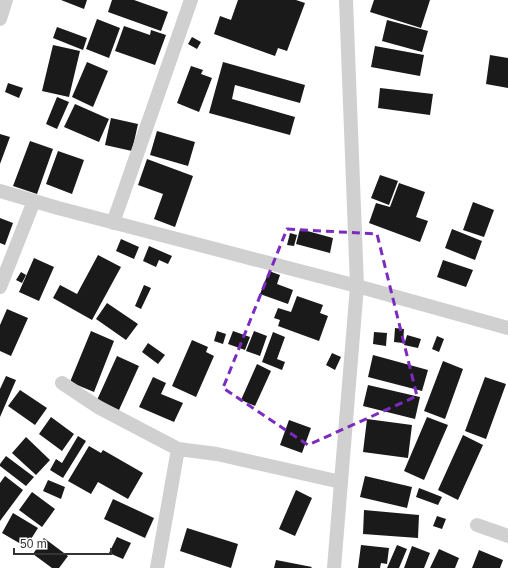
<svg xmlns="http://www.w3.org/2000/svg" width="508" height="568" font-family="Helvetica,sans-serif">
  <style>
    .building { fill: #1a1a1a }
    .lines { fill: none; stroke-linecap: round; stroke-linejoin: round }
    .minor { stroke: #d0d0d0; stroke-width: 14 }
    .marked { fill: none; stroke: #7b2cbf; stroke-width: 3; stroke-dasharray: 8 5; stroke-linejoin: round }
  </style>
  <rect width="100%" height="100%" fill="#fff"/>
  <!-- building -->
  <path class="building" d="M61,0H87L84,9Z
    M112,0H134L168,12L161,31L108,12Z
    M238,0H296L305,3L287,51L278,48L275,56L214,34L220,16L231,20Z
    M374,0H430L421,28L370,12Z
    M97,19L120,28L109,58L86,49Z
    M387,20L428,31L422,52L382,41Z
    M124,26L150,35L151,30L166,35L155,65L115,51Z
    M57,27L87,38L83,50L53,38Z
    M192,37L201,42L197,49L188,44Z
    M53,45L80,51L69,97L42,91Z
    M375,46L424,55L420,76L371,67Z
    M490,55L508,58V88L486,84Z
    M87,62L108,71L93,107L72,97Z
    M223,62L305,85L300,103L235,85L232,99L295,117L290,135L209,113Z
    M191,66L203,70L201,74L212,78L199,112L177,103Z
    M8,83L23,88L19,98L5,92Z
    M380,88L433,94L430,115L378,108Z
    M57,97L69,102L57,129L46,124Z
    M75,104L109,119L99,142L64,127Z
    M111,118L138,124L132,151L105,145Z
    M157,131L195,142L188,166L150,155Z
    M0,134L10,137L0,164Z
    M30,141L53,149L37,194L13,186Z
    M58,151L84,160L72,194L46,184Z
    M147,159L193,176L175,227L154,219L163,194L138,185Z
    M380,175L398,181L389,205L371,198Z
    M399,183L425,192L416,217L428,221L420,242L369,223L376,203L390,207Z
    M473,202L494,210L484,237L463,230Z
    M0,218L13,223L5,245L0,243Z
    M300,229L333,238L330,253L296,244Z
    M452,229L482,241L475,260L445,248Z
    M290,233L297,235L294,246L287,245Z
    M121,239L139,247L134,259L116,251Z
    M149,246L172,256L168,264L159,260L156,267L143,261Z
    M98,255L121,267L92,320L53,298L60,285L77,294Z
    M34,258L54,267L39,301L19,292Z
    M443,260L473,270L466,287L437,277Z
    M269,271L280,275L277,284L293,290L288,304L260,294Z
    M21,272L26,275L22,283L16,280Z
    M144,285L151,288L141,309L135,306Z
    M297,296L323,305L320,313L328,316L319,341L278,326L280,320L274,318L278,308L291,312Z
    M107,303L138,324L126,340L96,319Z
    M7,309L28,318L11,356L0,351V325Z
    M395,328L404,329L403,343L394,342Z
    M91,331L114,341L94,392L70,382Z
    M217,331L226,334L223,344L214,341Z
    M233,331L250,337L245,350L228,344Z
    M254,331L267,336L260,356L246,351Z
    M273,332L285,337L277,359L285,362L282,370L262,362Z
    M374,332L387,333L386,346L373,344Z
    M407,335L421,339L418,348L404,345Z
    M437,336L444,339L439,352L432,349Z
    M192,340L208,347L206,352L214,356L196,397L172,386Z
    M148,343L165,355L158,364L142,352Z
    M332,353L341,357L335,370L326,365Z
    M373,355L428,370L422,391L368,377Z
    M117,356L139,366L119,410L97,400Z
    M443,361L463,369L445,419L424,411Z
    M257,364L271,371L255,406L241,400Z
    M6,376L16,380L0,417V389Z
    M153,377L166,383L161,394L183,403L174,422L139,407Z
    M485,377L506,384L486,439L465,431Z
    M368,385L420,397L415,419L363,406Z
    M20,390L47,408L35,425L8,406Z
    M51,417L74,434L62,451L39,434Z
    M427,417L448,425L424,480L404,471Z
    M367,419L412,425L408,458L363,452Z
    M289,420L311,428L302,453L280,445Z
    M463,435L483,445L458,500L438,490Z
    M78,436L86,441L63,478L50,470L56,459L62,463Z
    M26,437L50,460L36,475L12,453Z
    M89,446L101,453L103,450L143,473L128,499L98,482L91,494L68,481Z
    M6,456L34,477L26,486L0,466V464Z
    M5,476L23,490L0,521V483Z
    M365,476L412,487L407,508L360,497Z
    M48,480L65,487L61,499L43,491Z
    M419,488L442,497L438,505L416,497Z
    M296,490L312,498L295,536L279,529Z
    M32,492L55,509L42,527L19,510Z
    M113,499L154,518L145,538L104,519Z
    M364,510L419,515L418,538L363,534Z
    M13,513L38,528L26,547L2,533Z
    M437,516L446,519L442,529L433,526Z
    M187,528L238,544L231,568L180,551Z
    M117,537L131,543L123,559L109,553Z
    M44,538L68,556L59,568H52L33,554Z
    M361,545L389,548L387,564L381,563L380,568H358Z
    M397,545L407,549L399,568H387Z
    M412,546L430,553L424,568H404Z
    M439,549L459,558L455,568H430Z
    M479,550L503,560L500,568H472Z
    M276,560L312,567L311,568H274Z"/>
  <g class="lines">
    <!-- minor -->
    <path class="minor" d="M346,0L357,286L508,328
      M0,19L6,0
      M0,191L58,208L357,286L334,568
      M113,223L191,0
      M0,287L34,201
      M62,383L98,407L178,449L217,454L341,482
      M477,525L508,536
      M157,568L178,449"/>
  </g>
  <!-- marked area -->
  <path class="marked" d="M287,229L377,234L417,396L308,445L223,388Z"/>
  <!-- scale -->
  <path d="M14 548v6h97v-6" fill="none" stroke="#333333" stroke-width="2"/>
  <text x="20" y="548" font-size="12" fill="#333333" stroke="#ffffff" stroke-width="3" paint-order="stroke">50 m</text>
</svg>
